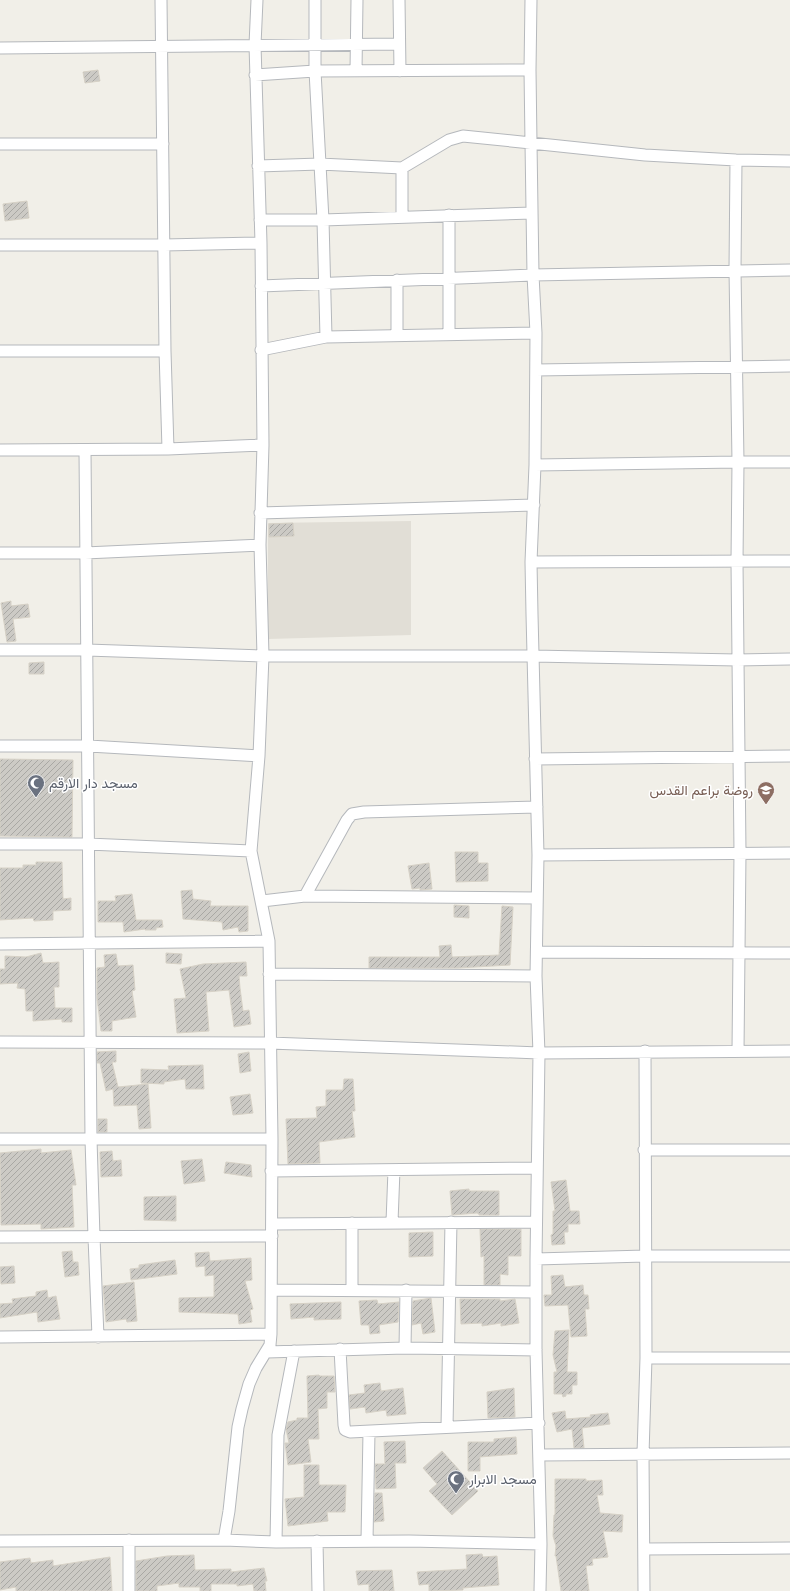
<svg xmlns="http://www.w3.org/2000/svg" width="790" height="1591" font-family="Poppins,Vazirmatn,sans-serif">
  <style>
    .education { fill: #e1ded6 }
    .building { fill: url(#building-hatch); stroke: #d6d1c6 }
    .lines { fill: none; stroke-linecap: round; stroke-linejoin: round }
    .street-casing { stroke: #b5b8bc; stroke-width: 13 }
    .street { stroke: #fff; stroke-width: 11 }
    .labels { text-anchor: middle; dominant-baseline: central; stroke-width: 3; stroke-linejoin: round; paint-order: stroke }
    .worship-label { font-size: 14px; fill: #5b616d; stroke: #fff; text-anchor: start }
    .education-label { font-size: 14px; fill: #785e54; stroke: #fff; text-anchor: end }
  </style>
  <defs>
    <pattern id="building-hatch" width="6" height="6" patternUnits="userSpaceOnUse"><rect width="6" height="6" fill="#cccac5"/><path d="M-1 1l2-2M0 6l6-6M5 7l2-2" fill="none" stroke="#a9a8a4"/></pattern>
  </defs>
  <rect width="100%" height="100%" fill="#f1efe8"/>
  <!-- education -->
  <path class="education" d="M411,521V635L268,639V523Z"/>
  <!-- building -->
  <path class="building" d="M98,70L100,81L85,83L83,72Z
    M27,201L29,218L5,221L3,204Z
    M293,523L294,536L269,537V524Z
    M11,601V606L28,604L30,617L13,619L16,641L7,642L1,603Z
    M44,662V674H29V663Z
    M0,759L73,760L72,837L0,836Z
    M455,852H478V863H488V881L456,882Z
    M36,862H62L63,899L71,898V910L53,911V920L34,921L33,918L0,920V868H23V865H36Z
    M429,863L432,889L420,890V888L412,889L408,866Z
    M192,890L193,899L211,901L210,906H248V931L239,932L238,927L223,930L222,922L183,919L181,891Z
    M132,894L136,920H162L163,927L156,928V930H145V929L124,932L123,922H98V901H116L115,896Z
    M454,905L469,906V918L454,917Z
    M502,906L513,907L510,965L458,968H369V957H440L439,946L451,945L452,957L499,955Z
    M41,953L43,963L59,962V987H54L55,1008H72V1022H62V1019L33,1021V1011H26L25,989L17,988L18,983L0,984V969H5V956L26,957Z
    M166,953L182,954L181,964L166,963Z
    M116,954L118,966L133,965L135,990L132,991L136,1017L112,1021V1031H101L97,998V968L105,967L104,955Z
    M246,962L247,976H239L240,988L243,1011L249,1010L251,1024L234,1027L229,990L206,992L209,1031L177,1033L174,999L186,998L180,969L203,964Z
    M116,1051V1062H112L118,1087L148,1084L151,1128L139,1129L137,1105L114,1106L113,1089L106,1091L100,1063H97V1052Z
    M249,1052L251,1071L240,1073L238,1054Z
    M203,1065L204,1089H186L185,1079L164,1082V1084L141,1083V1069L169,1070L168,1066Z
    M344,1079H353L355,1111H352L355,1137L319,1142L320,1163L288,1164L286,1119L317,1118L316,1107L326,1106V1090H343Z
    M250,1094L253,1113L233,1115L230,1097Z
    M98,1119H107V1132H98Z
    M41,1149V1153L71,1150L76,1185H72L74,1227L41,1229V1224L1,1225L0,1153Z
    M112,1151L113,1161L121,1160L122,1176L101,1177L100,1152Z
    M202,1159L205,1181L184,1184L181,1161Z
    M226,1162L251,1165L252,1177L224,1173Z
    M566,1180L570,1211H579L580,1224H568V1232H564L565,1244L552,1245L551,1235L553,1234V1211H555L551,1182Z
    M469,1189V1191H499V1215H479V1214L477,1213L452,1215L450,1191Z
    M176,1196V1221L144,1220V1197Z
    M480,1229H521V1256H508V1275L500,1274V1285H484V1256L481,1257Z
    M433,1232V1256L409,1257V1233Z
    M72,1251L73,1262H78L79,1275L65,1277L62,1252Z
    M209,1252L210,1261L251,1258L252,1280L245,1281L253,1309L250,1310L252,1322L239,1324L238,1314L179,1312V1298L214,1297V1275L205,1276V1266L196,1267L195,1253Z
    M175,1260L177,1274L131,1280L130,1269L139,1268V1265Z
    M14,1266L15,1283L1,1284L0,1267Z
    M563,1275L565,1287L583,1285L584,1295H588L589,1309H585L587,1336L571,1337L568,1305L545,1306L544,1295H552L551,1276Z
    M134,1282L137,1321L127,1322L126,1319L106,1322L103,1286Z
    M47,1290L48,1298L56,1296L60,1319L38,1322L37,1312L0,1318V1304L13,1303L12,1299L36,1296V1292Z
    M431,1298L435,1332L423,1334L421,1323L412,1325L413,1301Z
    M460,1299H500V1301L515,1299L519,1323L501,1326V1323L482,1326V1323L461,1324Z
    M377,1300L378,1304L399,1302L398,1322L379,1325L380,1333L370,1334L369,1325H361L359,1301Z
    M341,1302V1319L314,1320V1317L291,1319L290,1304Z
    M569,1330L567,1372H577V1385H572V1394H566V1396L563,1397L562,1394H554V1372H557L553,1355L555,1331Z
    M319,1375L320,1376H334L335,1392H327V1408L318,1409L319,1439H308L311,1462L288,1465L285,1443H289L286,1429L288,1422L297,1420V1418H308L307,1376Z
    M380,1383L381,1391L403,1388L406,1414L387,1416L386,1410L366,1413L365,1407L350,1409L349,1395L365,1393L364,1385Z
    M514,1388L515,1417L488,1418L487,1392Z
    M565,1411L566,1419L591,1417L590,1415L608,1413L610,1424L582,1428L584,1448H574L572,1429L557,1432L552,1413Z
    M516,1437L517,1454L480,1457V1471H468V1442H494V1439Z
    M405,1441L406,1463H395L396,1488L376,1489L375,1464H385L384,1442Z
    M442,1451L478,1491L452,1515L429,1491L437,1484L423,1468Z
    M304,1465H319V1485H346L345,1512H327L328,1521L288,1526L285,1499L304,1497Z
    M555,1479H586V1481L602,1480L603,1495H597L600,1513L623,1515L622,1532L603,1531L608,1557L592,1559L593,1565L586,1566L589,1591H561L556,1556H555L556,1546L553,1536L554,1515H555Z
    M375,1493H382L384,1521L374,1522Z
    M482,1554L483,1557L497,1556L499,1585L463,1588V1590L429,1591V1584L419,1585L417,1572L467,1569L466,1555Z
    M194,1555L195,1570L231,1569V1572L264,1568L267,1581H265L266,1591H254L253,1584L237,1586V1584H211V1591H200V1587H179V1583L157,1586V1591H136V1561L167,1556Z
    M110,1557L112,1591H16V1587L0,1590V1562L30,1558L31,1563L53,1560V1566Z
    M392,1570L394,1591H369V1584L358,1585L356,1571Z"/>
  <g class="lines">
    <!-- street casing -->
    <g class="street-casing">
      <path id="street" d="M161,0L165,351L168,449
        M315,0V71L323,220L326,337
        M399,0L400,71
        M531,0L530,70L531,143L645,155L736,160L790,161
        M0,48L399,44
        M356,71L357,0
        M255,75L315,71L530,70
        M0,144H163
        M736,160L735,270L738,462L737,562L740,853L738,1051
        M258,166L320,164L402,168L449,140L463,136L531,143L533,275L536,333L535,465L531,562L532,614L538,855L536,976L539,1053L536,1259V1350L541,1544L540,1591
        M402,168V217
        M449,215V334
        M260,220H323L532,213
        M0,245H164L261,243
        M397,280V335
        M261,286L533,275L790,270
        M261,350L326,337L536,333
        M0,351H165
        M536,370L790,366
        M0,450L168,449L263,445
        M85,451L91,1139L94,1237L98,1337
        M535,465L738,462H790
        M260,513L534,505
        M0,553H85L260,545
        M531,562L790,561
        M0,650H87L263,656H533L737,660L790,659
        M0,746H89L259,756
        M535,759L790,756
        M0,844H88L251,851
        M538,855L790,853
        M305,896L347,820L352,814L364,812L537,807
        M262,901L305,896L537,898
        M0,944L269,941
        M537,952L790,953
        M269,974L536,976
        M0,1042L270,1043L539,1053L790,1051
        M0,1139H272
        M644,1150H790
        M271,1171L537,1168
        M392,1222L394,1170
        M352,1223V1290
        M272,1224L536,1222
        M0,1237L272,1236
        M536,1259L645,1256H790
        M272,1290L536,1292
        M0,1337L271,1334
        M405,1348L406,1290
        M340,1349L344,1425L345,1430L350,1432L539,1423
        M267,1352L405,1348L536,1350
        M646,1358H790
        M447,1427L451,1222
        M540,1455L790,1453
        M129,1540V1591
        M224,1540L229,1511L238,1427L242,1409L249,1384L256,1368L270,1345L271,1334L272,1139L269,941L251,851L259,756L263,656L260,545L263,445L261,243L255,45L257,0
        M0,1541L224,1540L276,1542L409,1541L541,1544
        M317,1541L318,1591
        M367,1541L369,1432
        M276,1542L278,1435L294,1351
        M644,1549L790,1548
        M644,1591L643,1454L646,1358L645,1051"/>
    </g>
    <!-- street -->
    <use href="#street" class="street"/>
  </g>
  <!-- icons -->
  <defs>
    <g id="mosque-pin" transform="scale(0.9)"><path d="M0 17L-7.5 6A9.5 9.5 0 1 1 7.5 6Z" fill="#6b7280" stroke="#fff"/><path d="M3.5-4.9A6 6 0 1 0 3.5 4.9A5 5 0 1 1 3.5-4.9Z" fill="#fff"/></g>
    <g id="school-pin" transform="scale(0.9)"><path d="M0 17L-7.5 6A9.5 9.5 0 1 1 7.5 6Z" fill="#8d6e63" stroke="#fff"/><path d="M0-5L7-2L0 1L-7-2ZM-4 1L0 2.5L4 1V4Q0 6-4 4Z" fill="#fff"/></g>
  </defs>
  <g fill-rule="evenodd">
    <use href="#mosque-pin" x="36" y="783"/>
    <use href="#school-pin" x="766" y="790"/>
    <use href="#mosque-pin" x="456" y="1479"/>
  </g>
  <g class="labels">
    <!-- worship labels -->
    <g class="worship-label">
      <text x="49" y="783">مسجد دار الارقم</text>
      <text x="469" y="1479">مسجد الابرار</text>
    </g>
    <!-- education labels -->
    <g class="education-label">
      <text x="753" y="790">روضة براعم القدس</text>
    </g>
  </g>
</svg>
